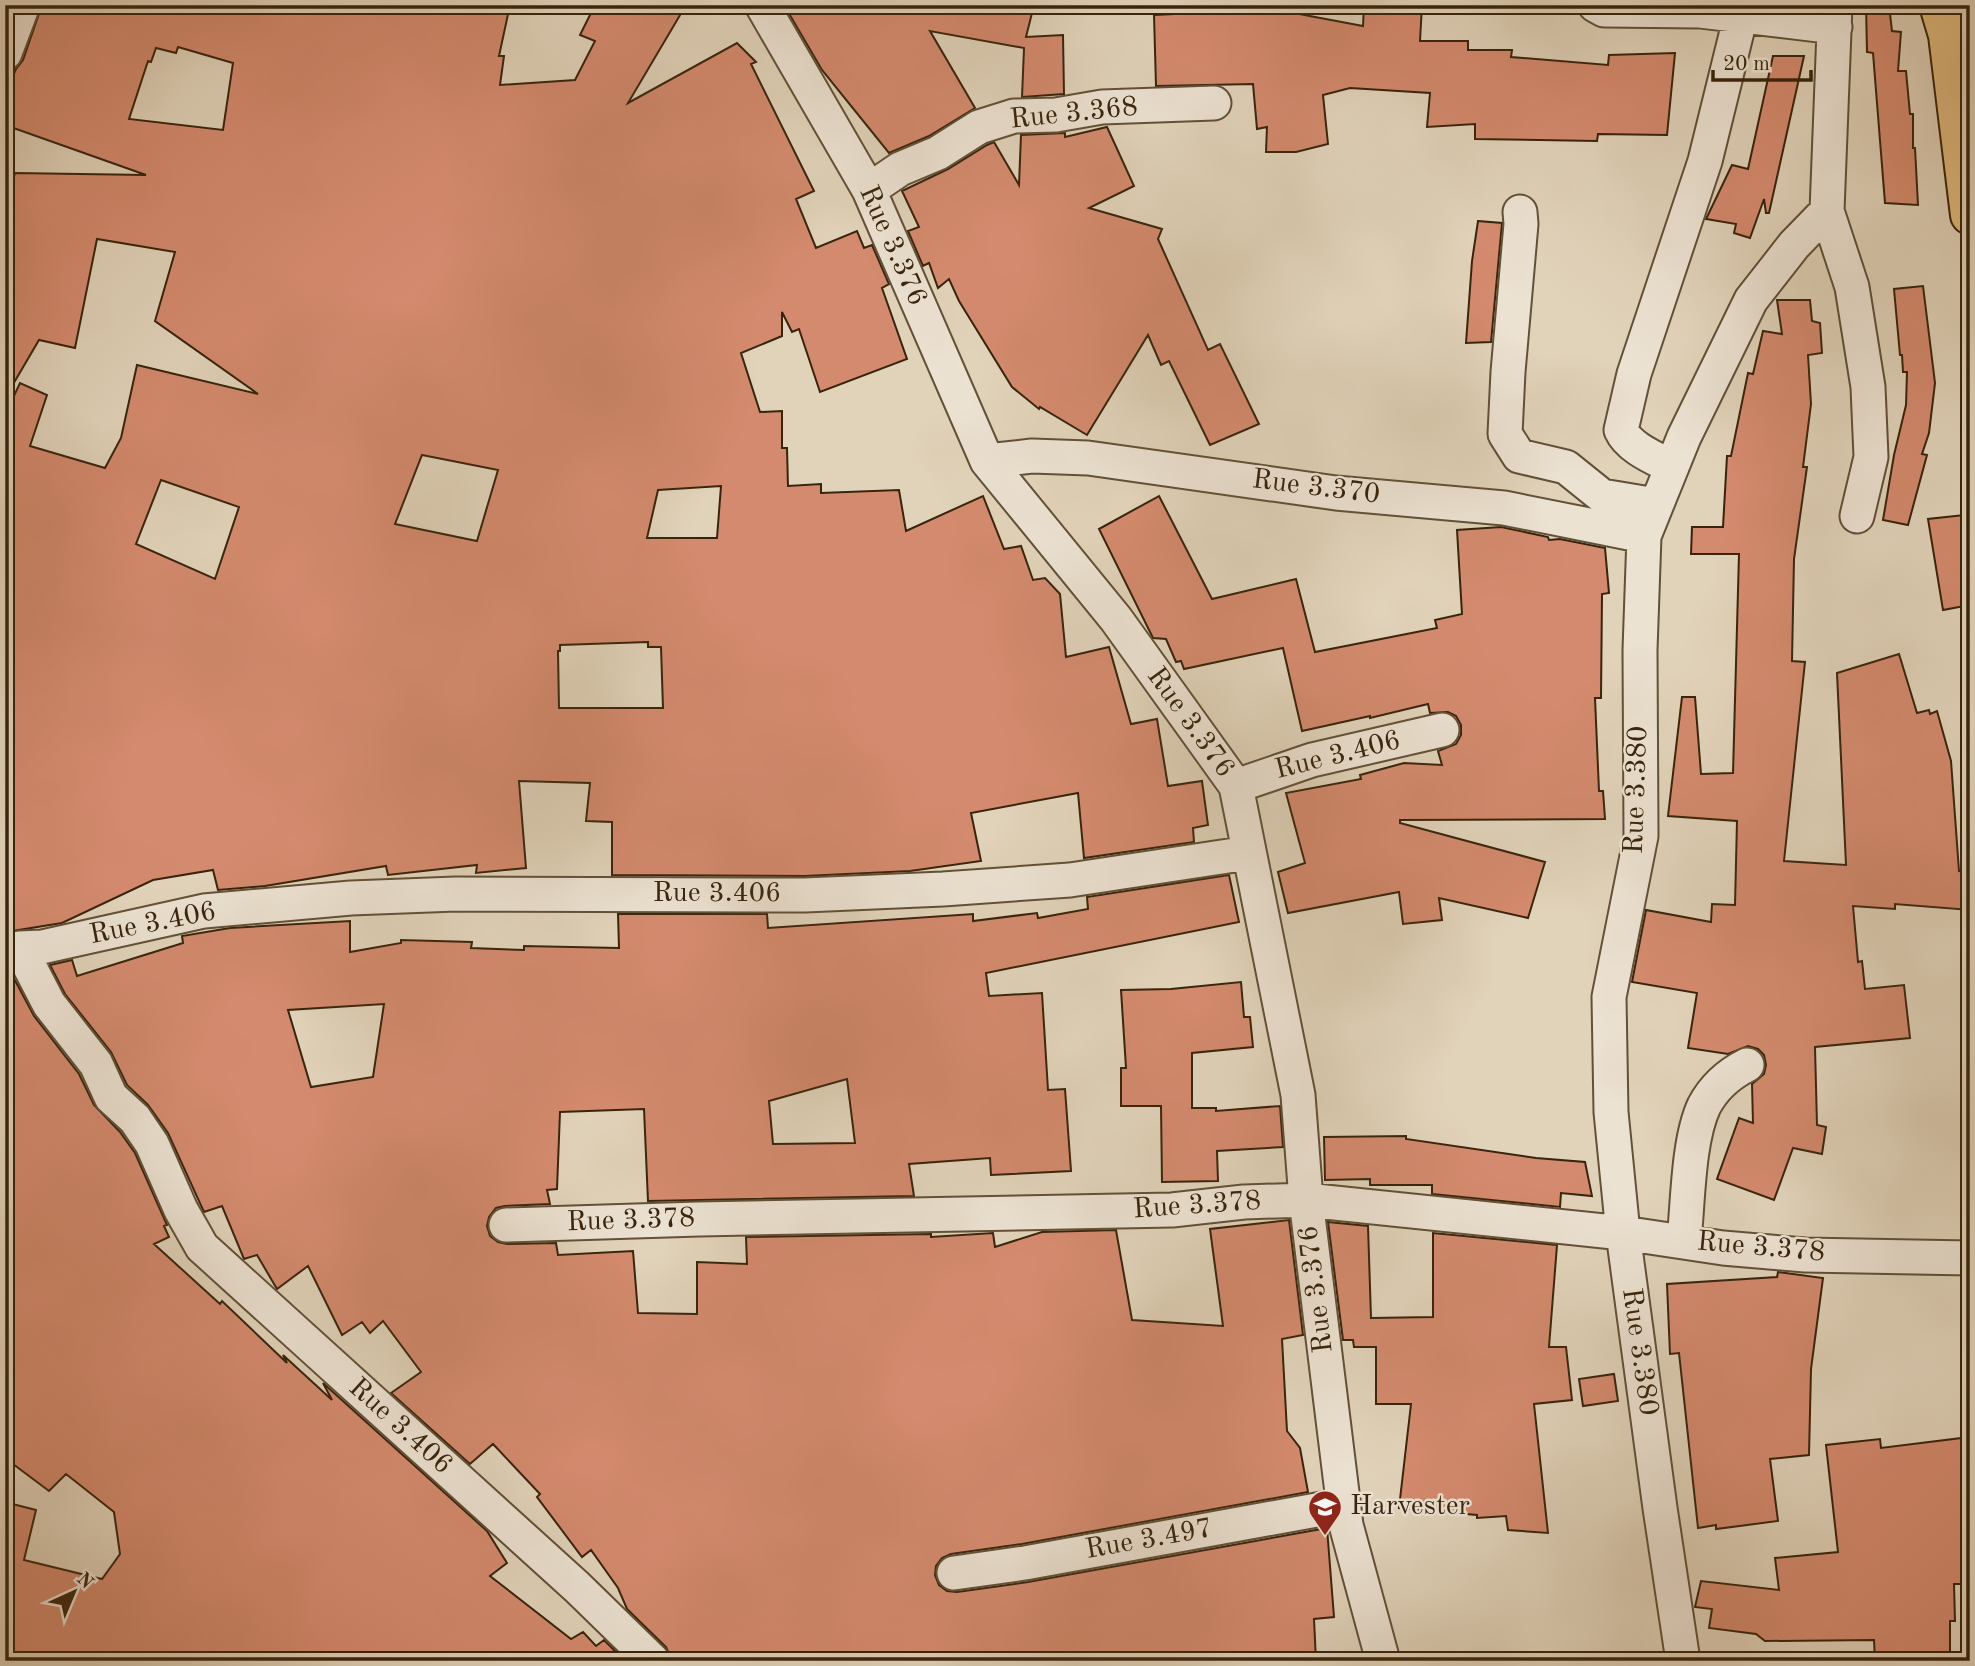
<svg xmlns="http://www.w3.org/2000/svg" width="1975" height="1666" font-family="'Old Standard TT',serif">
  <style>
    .building { fill: #d48a6e; stroke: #38240c; stroke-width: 2; fill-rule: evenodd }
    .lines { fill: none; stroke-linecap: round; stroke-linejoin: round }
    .minor-casing { stroke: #625038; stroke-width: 37 }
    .major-casing { stroke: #38240c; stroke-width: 42 }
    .minor { stroke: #ece2d2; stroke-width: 33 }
    .major { stroke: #e0ba7d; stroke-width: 38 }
    .labels { text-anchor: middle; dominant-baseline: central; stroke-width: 5; stroke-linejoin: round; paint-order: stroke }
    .street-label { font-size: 28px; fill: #38240c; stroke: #ece2d2 }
    .poi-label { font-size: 28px; fill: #38240c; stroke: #ece2d2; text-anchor: start }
  </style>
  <rect width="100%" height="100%" fill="#e1d3ba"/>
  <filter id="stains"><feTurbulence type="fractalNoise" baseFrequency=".00286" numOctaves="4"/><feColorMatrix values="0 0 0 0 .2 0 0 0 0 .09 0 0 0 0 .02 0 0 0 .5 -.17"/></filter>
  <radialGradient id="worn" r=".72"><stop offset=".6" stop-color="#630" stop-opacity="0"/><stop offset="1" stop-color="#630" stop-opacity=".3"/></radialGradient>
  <!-- building -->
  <path class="building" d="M42,5H510L499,56H504L500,85L575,80L595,41L580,35L595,5H686L628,103L737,43L756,62L751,64L814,191L796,199L816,248L857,231L864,248L872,245L889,284L882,288L907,359L820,392L799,329L792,332L782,312V336L741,353L760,412L782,411V448H787L788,486L821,484V493L899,490L906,531L983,496L1004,549L1021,546L1033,580L1045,578L1060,594L1066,657L1109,647L1131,724L1157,719L1168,786L1202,781L1208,825L1193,828L1194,842L1084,858L1078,793L971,813L981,861L910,871L805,876L612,875V822L586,821L590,783L519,781L526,868L476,873L477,865L388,875L386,866L265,886L218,890L213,870L153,880L62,923L6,932L5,415L20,383L47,395L30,446L105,468L121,438L137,365L258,394L155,321L175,252L97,239L75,348L39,340L5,398V187H11L15,173L146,175L5,125V95L16,69L23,60ZM178,47L233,63L223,130L129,119L148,61L151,62L156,48L176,53ZM422,455L498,470L477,541L395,524ZM161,480L239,507L215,579L136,544ZM721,486L717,538H647L658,490ZM648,642V647H661L663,708H559L558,651H560V645Z
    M784,5H1034L1026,37L1063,35L1064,94L1022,97L1024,48L930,31L975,108L929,136L889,153L822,70Z
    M1216,5H1252L1363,26L1364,5H1422L1420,41H1468V50H1512L1511,57L1608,65L1609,55L1675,53L1667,135L1598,134L1597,141L1475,139V124L1427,127L1430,93L1350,88L1323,95L1328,144L1296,152H1266L1267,127L1257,129L1253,84L1156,86L1154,15L1215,12Z
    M1866,5H1889L1892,31L1901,32L1898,71H1906L1910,114H1913V148H1915L1918,205L1885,203L1873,53L1867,52Z
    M1773,56H1804L1769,213H1766L1764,199L1750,238L1734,233L1736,224L1706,219L1732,165L1748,169Z
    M1107,127L1134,186L1089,208L1162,229L1158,239L1208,350L1220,344L1259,424L1210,445L1169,361L1161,365L1148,335L1087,435L1040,407L1039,409L1012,387L959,301L949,279L938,288L929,263L923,266L908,231L919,227L902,191L948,169L987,145L994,142L1019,185L1021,135L1065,133V137Z
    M1478,221L1502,223L1491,342L1466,343L1472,261Z
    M1923,286L1935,383L1929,433L1922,454L1927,455L1908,525L1883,520L1894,455L1906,405L1907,372H1903L1902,355H1900L1894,289Z
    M1777,300H1810L1812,321L1820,323L1822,353L1808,355L1811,404L1803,467H1807L1794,559L1792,661L1805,662L1784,861L1846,865L1837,673L1899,654L1917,713L1929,710L1930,714L1937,711L1951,761L1959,871L1970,872V910L1895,904V909L1853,906L1858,962L1862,961L1865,989L1904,985L1910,1038L1815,1047L1817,1125L1826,1127L1822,1154L1793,1148L1774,1200L1717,1179L1739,1118L1753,1123L1752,1084L1764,1074L1766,1065L1764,1055L1758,1049L1748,1046L1728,1054L1688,1048L1697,993L1632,982L1646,910L1711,922L1712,904L1735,905L1737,821L1668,816L1682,697H1695L1701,774L1733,773L1739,554H1691L1692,527H1723L1727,456H1731L1748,373L1753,374L1763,331L1782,334Z
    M1159,496L1212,599L1296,579L1315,652L1437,628L1435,620L1462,614L1457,530L1501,527L1548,537L1549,540L1560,539L1605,548L1609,593L1602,594L1601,698H1595L1599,791H1603L1605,819L1400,820V823L1545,862L1528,918L1439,898L1442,920L1403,924L1399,892L1288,913L1278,872L1305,863L1286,793L1361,779L1360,775L1404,763L1442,765L1438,751L1456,744L1461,735V725L1456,716L1448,712L1430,713L1428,704L1370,718V716L1302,731L1283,648L1184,669L1181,661L1176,662L1166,639L1153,638L1099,529Z
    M1964,515L1970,549V605L1943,610L1928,519Z
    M1229,875L1239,922L986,973L989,996L1042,993L1048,1090L1065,1089L1071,1171L991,1175L990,1158L909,1164L914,1196L648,1201L644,1109L560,1112L557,1189L547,1190L550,1204L505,1206L496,1208L489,1217L487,1226L490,1236L498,1242L507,1244L556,1243L558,1255L633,1251L638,1313L697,1314V1262L747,1264L746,1237L931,1234V1237L993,1233L995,1247L1042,1232L1116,1230L1132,1320L1223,1326L1210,1229L1289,1220L1303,1335L1282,1339L1287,1431L1300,1448L1308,1492L1022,1544L951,1554L942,1558L936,1566L935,1575L939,1585L947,1591L957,1592L1028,1582L1327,1528L1334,1617L1314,1619L1316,1661H672L666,1647L627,1609L618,1588L591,1550L582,1557L537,1497L540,1494L493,1444L470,1464L391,1393L421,1372L383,1321L370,1333L362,1322L342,1335L308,1266L277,1289L257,1255L244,1259L222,1206L204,1212L168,1133L148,1105L127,1085L111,1052L65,994L50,965L72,960L77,976L183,943L182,936L230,928L350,921V952L401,943V940L472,942L471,948L524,950V946L619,948L618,914H767L768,928L973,914V921L1037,913L1038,918L1088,909L1087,897ZM384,1004L373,1077L311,1087L288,1010ZM847,1079L855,1143L773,1144L769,1101Z
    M5,971H10L34,1016L79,1074L94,1105L120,1132L135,1153L167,1225L164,1226L169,1237L154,1244L220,1304L222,1301L287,1363L283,1355L332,1400L323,1383L487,1531L507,1563L490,1576L571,1639L583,1632L596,1646L604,1640L625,1661H5V1502L36,1510L24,1560L102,1579L120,1554L114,1512L66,1474L49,1491L5,1458Z
    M1241,982L1244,1017H1250L1253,1047L1192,1053V1108H1216V1111L1280,1106L1283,1147L1217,1151L1218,1181L1162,1182L1161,1106H1121V1068H1126L1121,990L1171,989Z
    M1406,1136V1139L1536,1158L1585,1162L1592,1196L1561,1193L1560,1207L1432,1194V1185H1370V1179L1325,1180L1324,1137Z
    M1328,1222L1368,1226L1371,1318L1433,1317V1233L1557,1245L1549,1347H1566L1572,1400L1534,1404L1548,1533L1508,1530L1506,1516L1477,1518V1515L1399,1508L1411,1404H1376V1347H1354L1353,1340H1343Z
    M1778,1272L1823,1278L1811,1369L1809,1455L1770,1459L1778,1521L1716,1529V1525L1698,1528L1679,1353L1670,1354L1667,1284L1777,1277Z
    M1614,1374L1618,1401L1583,1406L1579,1379Z
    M1970,1437V1584H1954L1955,1621H1950V1661H1875L1874,1640L1765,1641L1756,1634L1709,1628L1712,1609L1695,1607L1701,1581L1779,1590L1775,1558L1838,1552L1826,1445L1880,1439L1881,1448Z"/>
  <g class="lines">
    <!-- minor casing -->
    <g class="minor-casing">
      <path id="minor" d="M762,5L869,190L987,461L1116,619L1236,786L1298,1095L1306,1200L1346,1525L1383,1661
        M1595,5L1604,10L1700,11L1835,27
        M5,53L23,5
        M869,190L900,169L938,153L979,127L1014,116L1056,115L1102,107L1214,103
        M1827,211L1852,287L1868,387L1871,457L1857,516
        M1520,212L1521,224L1508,372L1505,434L1519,456L1566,467L1602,496L1656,505
        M987,461L1032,456L1088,458L1336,493L1504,508L1644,536
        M1672,467C1655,458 1629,448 1621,430L1634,374L1705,161L1741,15
        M1236,786L1312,760L1442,730
        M20,948L49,1004L96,1064L111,1097L135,1119L152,1144L181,1210L202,1247L577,1587L653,1661
        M5,952L20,948L42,947L204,911L351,898L456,894L805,895L943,889L1070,880L1248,853
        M506,1225L699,1219L1172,1210L1244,1202L1306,1200L1623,1233L1723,1248L1805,1255L1970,1258
        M1684,1241C1688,1202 1688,1140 1704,1106C1714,1087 1729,1074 1747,1065
        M954,1573L1025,1563L1344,1505
        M1683,1661L1660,1508L1623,1233L1611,1112L1609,997L1641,836L1640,650L1644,536L1684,437L1751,300L1794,245L1827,211L1835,5"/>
    </g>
    <!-- major casing -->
    <g class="major-casing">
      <path id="major" d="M1939,5L1948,35L1970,215"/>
    </g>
    <!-- minor -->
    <use href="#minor" class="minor"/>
    <!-- major -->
    <use href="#major" class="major"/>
  </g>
  <!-- icons -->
  <defs>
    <g id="school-pin" transform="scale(1.75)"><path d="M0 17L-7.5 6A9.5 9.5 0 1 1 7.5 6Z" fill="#8f2418" stroke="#ece2d2"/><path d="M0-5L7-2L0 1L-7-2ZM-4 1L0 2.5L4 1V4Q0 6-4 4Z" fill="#fff"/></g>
  </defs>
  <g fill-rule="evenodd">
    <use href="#school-pin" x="1325" y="1507"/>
  </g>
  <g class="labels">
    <!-- street labels -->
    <g class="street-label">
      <text transform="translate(1074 114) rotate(-6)">Rue 3.368</text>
      <text transform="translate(892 246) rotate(66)">Rue 3.376</text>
      <text transform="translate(1316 488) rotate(7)">Rue 3.370</text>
      <text transform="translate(1190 723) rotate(54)">Rue 3.376</text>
      <text transform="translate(1338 756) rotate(-14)">Rue 3.406</text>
      <text transform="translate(1637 790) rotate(-88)">Rue 3.380</text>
      <text x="717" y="894">Rue 3.406</text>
      <text transform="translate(153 924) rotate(-11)">Rue 3.406</text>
      <text transform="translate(1197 1206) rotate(-4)">Rue 3.378</text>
      <text transform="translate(631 1221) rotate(-2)">Rue 3.378</text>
      <text transform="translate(1761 1248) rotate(5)">Rue 3.378</text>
      <text transform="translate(1317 1289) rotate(-97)">Rue 3.376</text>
      <text transform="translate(1639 1352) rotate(82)">Rue 3.380</text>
      <text transform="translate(400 1427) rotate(42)">Rue 3.406</text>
      <text transform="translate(1149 1540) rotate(-10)">Rue 3.497</text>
    </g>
    <!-- poi labels -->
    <g class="poi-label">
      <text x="1350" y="1507">Harvester</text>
    </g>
  </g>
  <!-- margin -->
  <rect width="1975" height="1666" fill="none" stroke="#e1d3ba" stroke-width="28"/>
  <rect x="7" y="7" width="1961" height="1652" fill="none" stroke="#38240c" stroke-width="3.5"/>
  <rect x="14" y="14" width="1947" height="1638" fill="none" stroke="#38240c" stroke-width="2"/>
  <!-- north arrow -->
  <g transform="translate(74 1592) rotate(44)" stroke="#ece2d2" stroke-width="5" paint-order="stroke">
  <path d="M0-5L12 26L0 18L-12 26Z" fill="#38240c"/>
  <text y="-10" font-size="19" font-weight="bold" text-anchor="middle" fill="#38240c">N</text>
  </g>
  <!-- scale -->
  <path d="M1713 70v10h98v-10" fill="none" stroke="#38240c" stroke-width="3.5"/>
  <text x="1723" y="70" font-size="21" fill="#38240c" stroke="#ece2d2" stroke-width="5" paint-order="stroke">20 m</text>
  <rect width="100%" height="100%" filter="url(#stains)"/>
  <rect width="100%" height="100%" fill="url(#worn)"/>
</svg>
